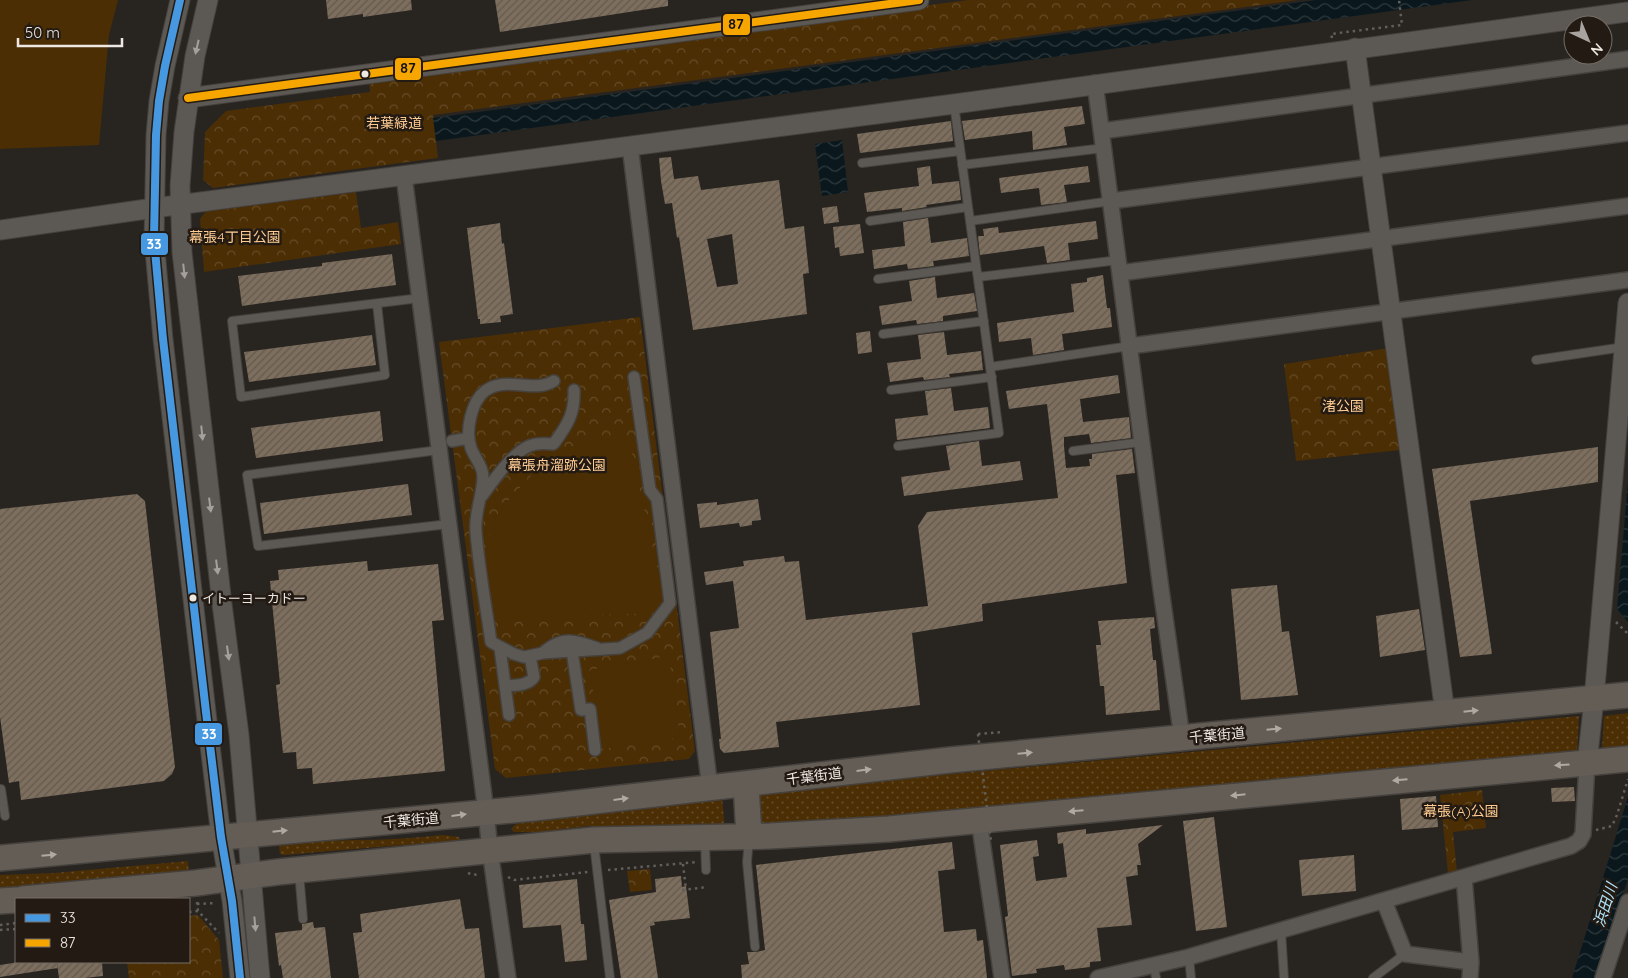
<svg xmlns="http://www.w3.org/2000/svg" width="1628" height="978" font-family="Quicksand,'Noto Sans JP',sans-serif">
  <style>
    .grass { fill: url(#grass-dots) }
    .park { fill: url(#park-crowns) }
    .garden { fill: #4b2e04 }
    .water { fill: url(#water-waves) }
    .building { fill: url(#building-hatch); fill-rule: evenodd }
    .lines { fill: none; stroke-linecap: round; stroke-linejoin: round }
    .service-casing { stroke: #45413d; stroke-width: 10 }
    .pedestrian-casing { stroke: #45413d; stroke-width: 14 }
    .minor-casing { stroke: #45413d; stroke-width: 18 }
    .tertiary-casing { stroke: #45413d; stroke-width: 21 }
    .trunk-casing { stroke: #45413d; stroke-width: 28 }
    .path { stroke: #615e5b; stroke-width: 2.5; stroke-dasharray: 2.5 4; stroke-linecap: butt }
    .service { stroke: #5c5854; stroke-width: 8 }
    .pedestrian { stroke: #5c5854; stroke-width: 11 }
    .minor { stroke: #5c5854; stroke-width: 15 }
    .tertiary { stroke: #5c5854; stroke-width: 19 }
    .trunk { stroke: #645d55; stroke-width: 25 }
    .path-bridge { stroke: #615e5b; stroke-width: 2.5; stroke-dasharray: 2.5 4; stroke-linecap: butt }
    .bus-1-casing { stroke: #231b13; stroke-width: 11 }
    .bus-2-casing { stroke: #231b13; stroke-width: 11 }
    .bus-1 { stroke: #4699e1; stroke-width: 8 }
    .bus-2 { stroke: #f7a600; stroke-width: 8 }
    .oneway { fill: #a5a09c }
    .oneway2 { fill: #b0a9a3 }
    .bus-dot { fill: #eee8e3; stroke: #231b13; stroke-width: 2 }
    .labels { text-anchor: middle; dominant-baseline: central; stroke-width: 5; stroke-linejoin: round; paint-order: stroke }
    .bus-label { font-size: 13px; fill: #eee8e3; stroke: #231b13; text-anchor: start }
    .park-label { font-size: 14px; fill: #fecb93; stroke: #231b13 }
    .street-label { font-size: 14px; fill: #eee8e3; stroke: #231b13 }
    .water-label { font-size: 15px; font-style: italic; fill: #b2e6fc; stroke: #231b13 }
    .line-badge { stroke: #231b13; stroke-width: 2 }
    .badge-label { font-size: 14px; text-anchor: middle; font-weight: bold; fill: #fff }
    .pale-badge-label { font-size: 14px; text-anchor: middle; font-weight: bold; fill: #111 }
  </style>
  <defs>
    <pattern id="grass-dots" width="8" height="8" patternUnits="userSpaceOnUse" patternTransform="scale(1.25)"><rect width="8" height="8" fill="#4b2e04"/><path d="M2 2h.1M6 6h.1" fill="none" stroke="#654c28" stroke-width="1.8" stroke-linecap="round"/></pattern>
    <pattern id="park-crowns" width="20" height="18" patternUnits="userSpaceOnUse" patternTransform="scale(1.25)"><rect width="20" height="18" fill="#4b2e04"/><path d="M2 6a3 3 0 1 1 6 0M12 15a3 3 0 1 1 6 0" fill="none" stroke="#654c28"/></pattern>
    <pattern id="water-waves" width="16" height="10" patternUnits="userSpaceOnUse" patternTransform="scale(1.25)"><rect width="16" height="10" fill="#0a181d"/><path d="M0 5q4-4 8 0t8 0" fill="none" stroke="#2e3a3e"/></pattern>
    <pattern id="building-hatch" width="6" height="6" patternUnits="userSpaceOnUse" patternTransform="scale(1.25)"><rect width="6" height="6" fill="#7d6e5d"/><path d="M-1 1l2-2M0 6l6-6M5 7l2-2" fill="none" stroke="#625a50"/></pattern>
  </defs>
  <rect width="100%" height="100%" fill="#282420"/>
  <!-- grass -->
  <path class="grass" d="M1628,713V747L1602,749L1604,716Z
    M1579,716L1577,752L760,829L757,792Z
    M722,796L725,830L588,826L541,832H514L511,829C517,820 531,820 541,818Z
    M443,835L459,837L461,840L460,842L390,846L284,855L280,854L279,846C304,839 332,841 357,840C386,840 414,838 443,835Z
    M188,861L189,874L0,903V875L54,873Z"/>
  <!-- park -->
  <path class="park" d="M968,0H1298L433,115L438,158L213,188L203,180L205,132L226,111L370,92L369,80Z
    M356,192L361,228L398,222L401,244L204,272L200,219L206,211Z
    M640,317L695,751L689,759L506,778L495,769L439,342Z
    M1389,348L1401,450L1296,461L1284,364Z
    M1482,790L1486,828L1453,832L1457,872L1448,873L1440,795Z
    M650,869L652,890L630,892L627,871Z
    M198,915L219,940L223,978H129L127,962H189V916Z"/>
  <!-- garden -->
  <path class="garden" d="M0,0H118L109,35L99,145L0,149Z
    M592,440H629L664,599L654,613L495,618L492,607L485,558L492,525L505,504L551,454Z
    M669,656L680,737L602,749L590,670Z"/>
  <!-- water -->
  <path class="water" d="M1316,0H1472L436,141L433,118Z
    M842,140L848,192L822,196L815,144Z
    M1628,481V622L1617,609Z
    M1628,797V879L1595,978H1572Z"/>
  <!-- building -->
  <path class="building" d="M326,0H411L412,10L363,17V14L328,19Z
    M495,0H668V6L500,32Z
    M1082,106L1085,124L1064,127L1067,145L1033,150L1032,131L965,140L962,121Z
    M951,121L953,141L860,153L857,134Z
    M671,157L674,179L698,176L701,190L779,180L785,229L804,226L809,273L803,274L807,314L693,330L679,237L677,238L672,203L665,204L661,181L659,158ZM732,234L738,284L717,287L707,239Z
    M930,166L932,184L959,181L961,200L926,205L927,207L902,211V208L867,212L864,193L919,186L917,168Z
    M1088,166L1090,182L1064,185L1067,202L1041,205L1039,188L1001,193L999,178Z
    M837,206L839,222L824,224L822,208Z
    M928,218L931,243L967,238L969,256L933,261L934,266L908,269L907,264L874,269L872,250L905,246L903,222Z
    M1096,221L1098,239L1068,243L1070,260L1047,263L1044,246L980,255L978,236H984L983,229L998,227L999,233Z
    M500,223L502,244L504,243L513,314L500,316L501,322L480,324V319H478L467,228Z
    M860,224L864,253L840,256L839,247L835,248L833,227Z
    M392,254L396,285L242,306L238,276L322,266V263Z
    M1103,275L1107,308H1110L1112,327L1062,334L1064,350L1033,355L1031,338L999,342L997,323L1074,312L1071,284L1087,282V278Z
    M935,277L937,298L974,293L977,311L943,316V321L917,324L916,320L882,325L879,306L912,301L909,281Z
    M870,331L872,352L858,354L856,333Z
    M944,332L947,355L981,351L983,370L949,374L950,377L924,380L923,377L890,382L887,363L921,359L918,335Z
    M372,335L376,365L249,382L244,352Z
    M1118,375L1120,393L1080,399L1083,422L1129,417L1131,438L1091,443L1089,434L1064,437V446L1066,468L1090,466L1089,459H1092V454L1132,449L1135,473L1116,475L1127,583L982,604L983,621L912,633L920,705L776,722L779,747L724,753L720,749L719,739H721L710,632L739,628L733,581L706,585L704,572L744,566L743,561L784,556L785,562L799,561L806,620L928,606L918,526L927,512L1058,498L1047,404L1009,409L1006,391Z
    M951,388L954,411L988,407L990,428L897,440L895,419L928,415L925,391Z
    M380,411L383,441L256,458L251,428Z
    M979,441L982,466L1020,461L1023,480L904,496L901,477L950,470L946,446Z
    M1598,447V482L1470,501L1492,654L1460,657L1432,469Z
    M408,484L412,515L264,534L260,503Z
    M137,494L145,501L175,767L172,774L164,781L21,800L19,781L9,783L0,717V509Z
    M758,499L761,520L752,521V525L740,527L739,523L700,528L697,504L717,502V505Z
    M367,561L368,571L438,564L444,620L432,621L445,771L313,784L312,768L297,769L296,752L283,753L276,685L280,684L270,581L279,580L278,570Z
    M1277,585L1282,632L1289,631L1298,695L1241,700L1231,589Z
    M1419,609L1425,650L1380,657L1376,616Z
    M1154,617L1155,628L1150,629L1153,660H1156L1160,710L1106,715L1104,686H1100L1096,645H1101L1098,621Z
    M1574,787L1575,801L1552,802L1551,788Z
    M1436,796L1438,827L1402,830L1400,799Z
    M1214,817L1227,927L1196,931L1183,821Z
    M1163,825L1138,844L1141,865H1137L1138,875L1126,877L1132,925L1097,928L1101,961L1090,962V967L1065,970L1064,965L1036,969L1037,973L1012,976L1005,917L1008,916L1000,845L1037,840L1039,856L1033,857L1036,881L1067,877L1063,843L1058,844L1057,833L1086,829V834Z
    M952,842L955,869L938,871L944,932L976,929L977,941L983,940L987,978H742L741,965L749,964L747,952H756L765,950L756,865Z
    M1354,855L1356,891L1302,896L1299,860Z
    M681,876L682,887L686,886L690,918L654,922L655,925L650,926L658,978H621L609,900L656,892L655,879Z
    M577,879L581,924H584L587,960L565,962L561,925L523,928L519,885Z
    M460,899L465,929L479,928L485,978H359L353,933L362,932L360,914Z
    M313,922L314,928L325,927L331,978H283L281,965L279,966L275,933L302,930V924Z
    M19,962H102L103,976L85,978H59L57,963L58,968L0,977V965Z"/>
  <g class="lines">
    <!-- service casing -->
    <g class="service-casing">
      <path id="service" d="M862,163L960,151
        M962,165L1104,148
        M870,221L968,207
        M970,221L1111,201
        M978,277L1119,260
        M878,279L976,266
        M377,304L385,375L241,397L232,321L420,298
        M883,334L984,321
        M1536,360L1624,347
        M990,367L1130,346
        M891,390L992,377
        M898,446L999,433L954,104
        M439,450L247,475L258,546L449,524
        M1073,451L1142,442
        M1,789L5,816
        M749,839L747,862L755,947
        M705,842L706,870
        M594,844L610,978
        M299,872L303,919
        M1281,930L1284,978
        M1189,957L1191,978
        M1154,966L1156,978
        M1373,978L1405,954"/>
    </g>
    <!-- pedestrian casing -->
    <g class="pedestrian-casing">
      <path id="pedestrian" d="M554,381C533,394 506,375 485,391C471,402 465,432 471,448C474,457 483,466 483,476C483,495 474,513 476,532C479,569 486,606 491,642L514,654L524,657L543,653L620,648L647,633L670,603L657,499L650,490L634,377
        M452,441L469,438
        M482,496C494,480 511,454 529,446C536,443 545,443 553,444L555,442C568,424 575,413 574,390
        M500,648L509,715
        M545,651C563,636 576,640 597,648
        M572,651L581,710L590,709L595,750
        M505,686C515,685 528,686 534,677L530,656"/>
    </g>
    <!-- minor casing -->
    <g class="minor-casing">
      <path id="minor" d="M1095,83L1161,589L1182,738
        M1102,131L1628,59
        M630,146L710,788
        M404,176L486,812L490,850L508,978
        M1111,201L1628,133
        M1120,273L1628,206
        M1130,346L1628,280
        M979,820L1002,978
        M1464,877L1471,962L1470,978
        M1384,901L1405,954L1471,962
        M1098,978L1189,957L1571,846L1579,841L1583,834L1587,764
        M1603,978L1628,902"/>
    </g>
    <!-- tertiary casing -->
    <g class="tertiary-casing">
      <path id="tertiary" d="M180,0L165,66L159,101L156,135L154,239L163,339L206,712L221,837L232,901L240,978
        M208,0L195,56L184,132L180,186L182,252L222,604L239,735L260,978
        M1355,48L1445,713
        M188,98L919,0
        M0,230L154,208L954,104L1628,12
        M1587,764L1594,699L1628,303"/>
    </g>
    <!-- trunk casing -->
    <g class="trunk-casing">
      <path id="trunk" d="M746,784L749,837
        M0,858L534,808L950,760L1628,695
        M23,899L196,883L278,872L594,840L770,836L889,829L1628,759
        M0,901L16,900"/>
    </g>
    <!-- path -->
    <path class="path" d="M1332,38L1331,34L1402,25L1399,0
      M1616,622L1628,634
      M978,734L1003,732
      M1596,830L1612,826L1617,815L1628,779
      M683,864L686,890
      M608,870L697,862
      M468,873L473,875L479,874
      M508,877L514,880L588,872
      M682,890L707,887
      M197,902L198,911L219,933
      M197,904L216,903
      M189,912L198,911
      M0,925L16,923
      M0,930L16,929"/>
    <!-- service -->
    <use href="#service" class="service"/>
    <!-- pedestrian -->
    <use href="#pedestrian" class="pedestrian"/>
    <!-- minor -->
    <use href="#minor" class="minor"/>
    <!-- tertiary -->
    <use href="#tertiary" class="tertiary"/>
    <!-- trunk -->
    <use href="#trunk" class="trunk"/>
    <!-- path-bridge -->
    <path class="path-bridge" d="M978,734L991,842"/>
    <!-- bus-1 casing -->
    <g class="bus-1-casing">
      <path id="bus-1" d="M180,0L165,66L159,101L156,135L154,239L163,339L206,712L221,837L232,901L240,978"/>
    </g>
    <!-- bus-2 casing -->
    <g class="bus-2-casing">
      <path id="bus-2" d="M188,98L919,0"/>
    </g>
    <!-- bus-1 -->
    <use href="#bus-1" class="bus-1"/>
    <!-- bus-2 -->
    <use href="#bus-2" class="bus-2"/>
  </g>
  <!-- one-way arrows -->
  <defs><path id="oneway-solid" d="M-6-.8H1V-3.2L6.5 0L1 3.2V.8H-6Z" transform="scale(1.25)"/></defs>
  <g class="oneway">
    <use href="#oneway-solid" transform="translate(197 47) rotate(103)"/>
    <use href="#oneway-solid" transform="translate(184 271) rotate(84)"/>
    <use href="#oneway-solid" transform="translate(202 433) rotate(84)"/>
    <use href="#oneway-solid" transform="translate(210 505) rotate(83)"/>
    <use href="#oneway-solid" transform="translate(217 567) rotate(83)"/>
    <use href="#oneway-solid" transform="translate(228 653) rotate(82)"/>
    <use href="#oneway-solid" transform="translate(255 924) rotate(85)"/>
  </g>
  <g class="oneway2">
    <use href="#oneway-solid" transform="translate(1471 711) rotate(-6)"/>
    <use href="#oneway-solid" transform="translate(1274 729) rotate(-5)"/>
    <use href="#oneway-solid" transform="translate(1025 753) rotate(-5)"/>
    <use href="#oneway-solid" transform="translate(1562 765) rotate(176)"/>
    <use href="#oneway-solid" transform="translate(864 770) rotate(-7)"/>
    <use href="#oneway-solid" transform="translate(1400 780) rotate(175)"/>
    <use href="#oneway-solid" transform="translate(1238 795) rotate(174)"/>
    <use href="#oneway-solid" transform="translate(621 799) rotate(-7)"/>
    <use href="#oneway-solid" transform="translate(1076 811) rotate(175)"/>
    <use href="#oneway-solid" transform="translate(459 815) rotate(-7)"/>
    <use href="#oneway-solid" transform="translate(280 831) rotate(-6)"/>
    <use href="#oneway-solid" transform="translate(49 855) rotate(-5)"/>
  </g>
  <!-- markers -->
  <g class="bus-dot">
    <circle cx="365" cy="74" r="4.5"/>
    <circle cx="193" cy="598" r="4.5"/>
  </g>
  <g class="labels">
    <!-- bus labels -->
    <g class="bus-label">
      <text x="202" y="598">イトーヨーカドー</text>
    </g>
    <!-- park labels -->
    <g class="park-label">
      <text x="394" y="123">若葉緑道</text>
      <text x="235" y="237">幕張4丁目公園</text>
      <text x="1343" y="406">渚公園</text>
      <text x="557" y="465">幕張舟溜跡公園</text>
      <text x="1461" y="811">幕張(A)公園</text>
    </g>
    <!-- street labels -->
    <g class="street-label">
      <text transform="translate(1217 735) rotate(-5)">千葉街道</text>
      <text transform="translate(814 776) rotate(-7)">千葉街道</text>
      <text transform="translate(411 820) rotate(-5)">千葉街道</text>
    </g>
    <!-- water labels -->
    <g class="water-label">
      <text transform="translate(1605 905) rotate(-72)">浜田川</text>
    </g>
  </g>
  <g class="line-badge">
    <rect x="722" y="13" width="29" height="23" rx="5" fill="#f7a600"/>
    <rect x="394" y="57" width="28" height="24" rx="5" fill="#f7a600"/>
    <rect x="140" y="232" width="29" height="24" rx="5" fill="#4699e1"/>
    <rect x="194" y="722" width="29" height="24" rx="5" fill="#4699e1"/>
  </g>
  <g class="badge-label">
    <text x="154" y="249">33</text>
    <text x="209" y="739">33</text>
  </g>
  <g class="pale-badge-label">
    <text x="736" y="29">87</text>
    <text x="408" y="73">87</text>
  </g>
  <!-- legend -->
  <rect x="15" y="898" width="175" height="65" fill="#231b13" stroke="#746d66"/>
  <rect x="25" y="914" width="25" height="8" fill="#4699e1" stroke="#746d66"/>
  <text x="60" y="923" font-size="15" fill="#eee8e3">33</text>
  <rect x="25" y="939" width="25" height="8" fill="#f7a600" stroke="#746d66"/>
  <text x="60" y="948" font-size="15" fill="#eee8e3">87</text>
  <!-- north arrow -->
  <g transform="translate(1588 40) rotate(136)"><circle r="24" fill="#231b13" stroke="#746d66"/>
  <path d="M0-4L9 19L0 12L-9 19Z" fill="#a9a39f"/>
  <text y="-8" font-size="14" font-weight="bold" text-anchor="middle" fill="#eee8e3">N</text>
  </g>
  <!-- scale -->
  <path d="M18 38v8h104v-8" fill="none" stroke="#eee8e3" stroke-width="2.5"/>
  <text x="25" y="38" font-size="15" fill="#eee8e3" stroke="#231b13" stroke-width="4" paint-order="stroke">50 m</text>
</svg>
